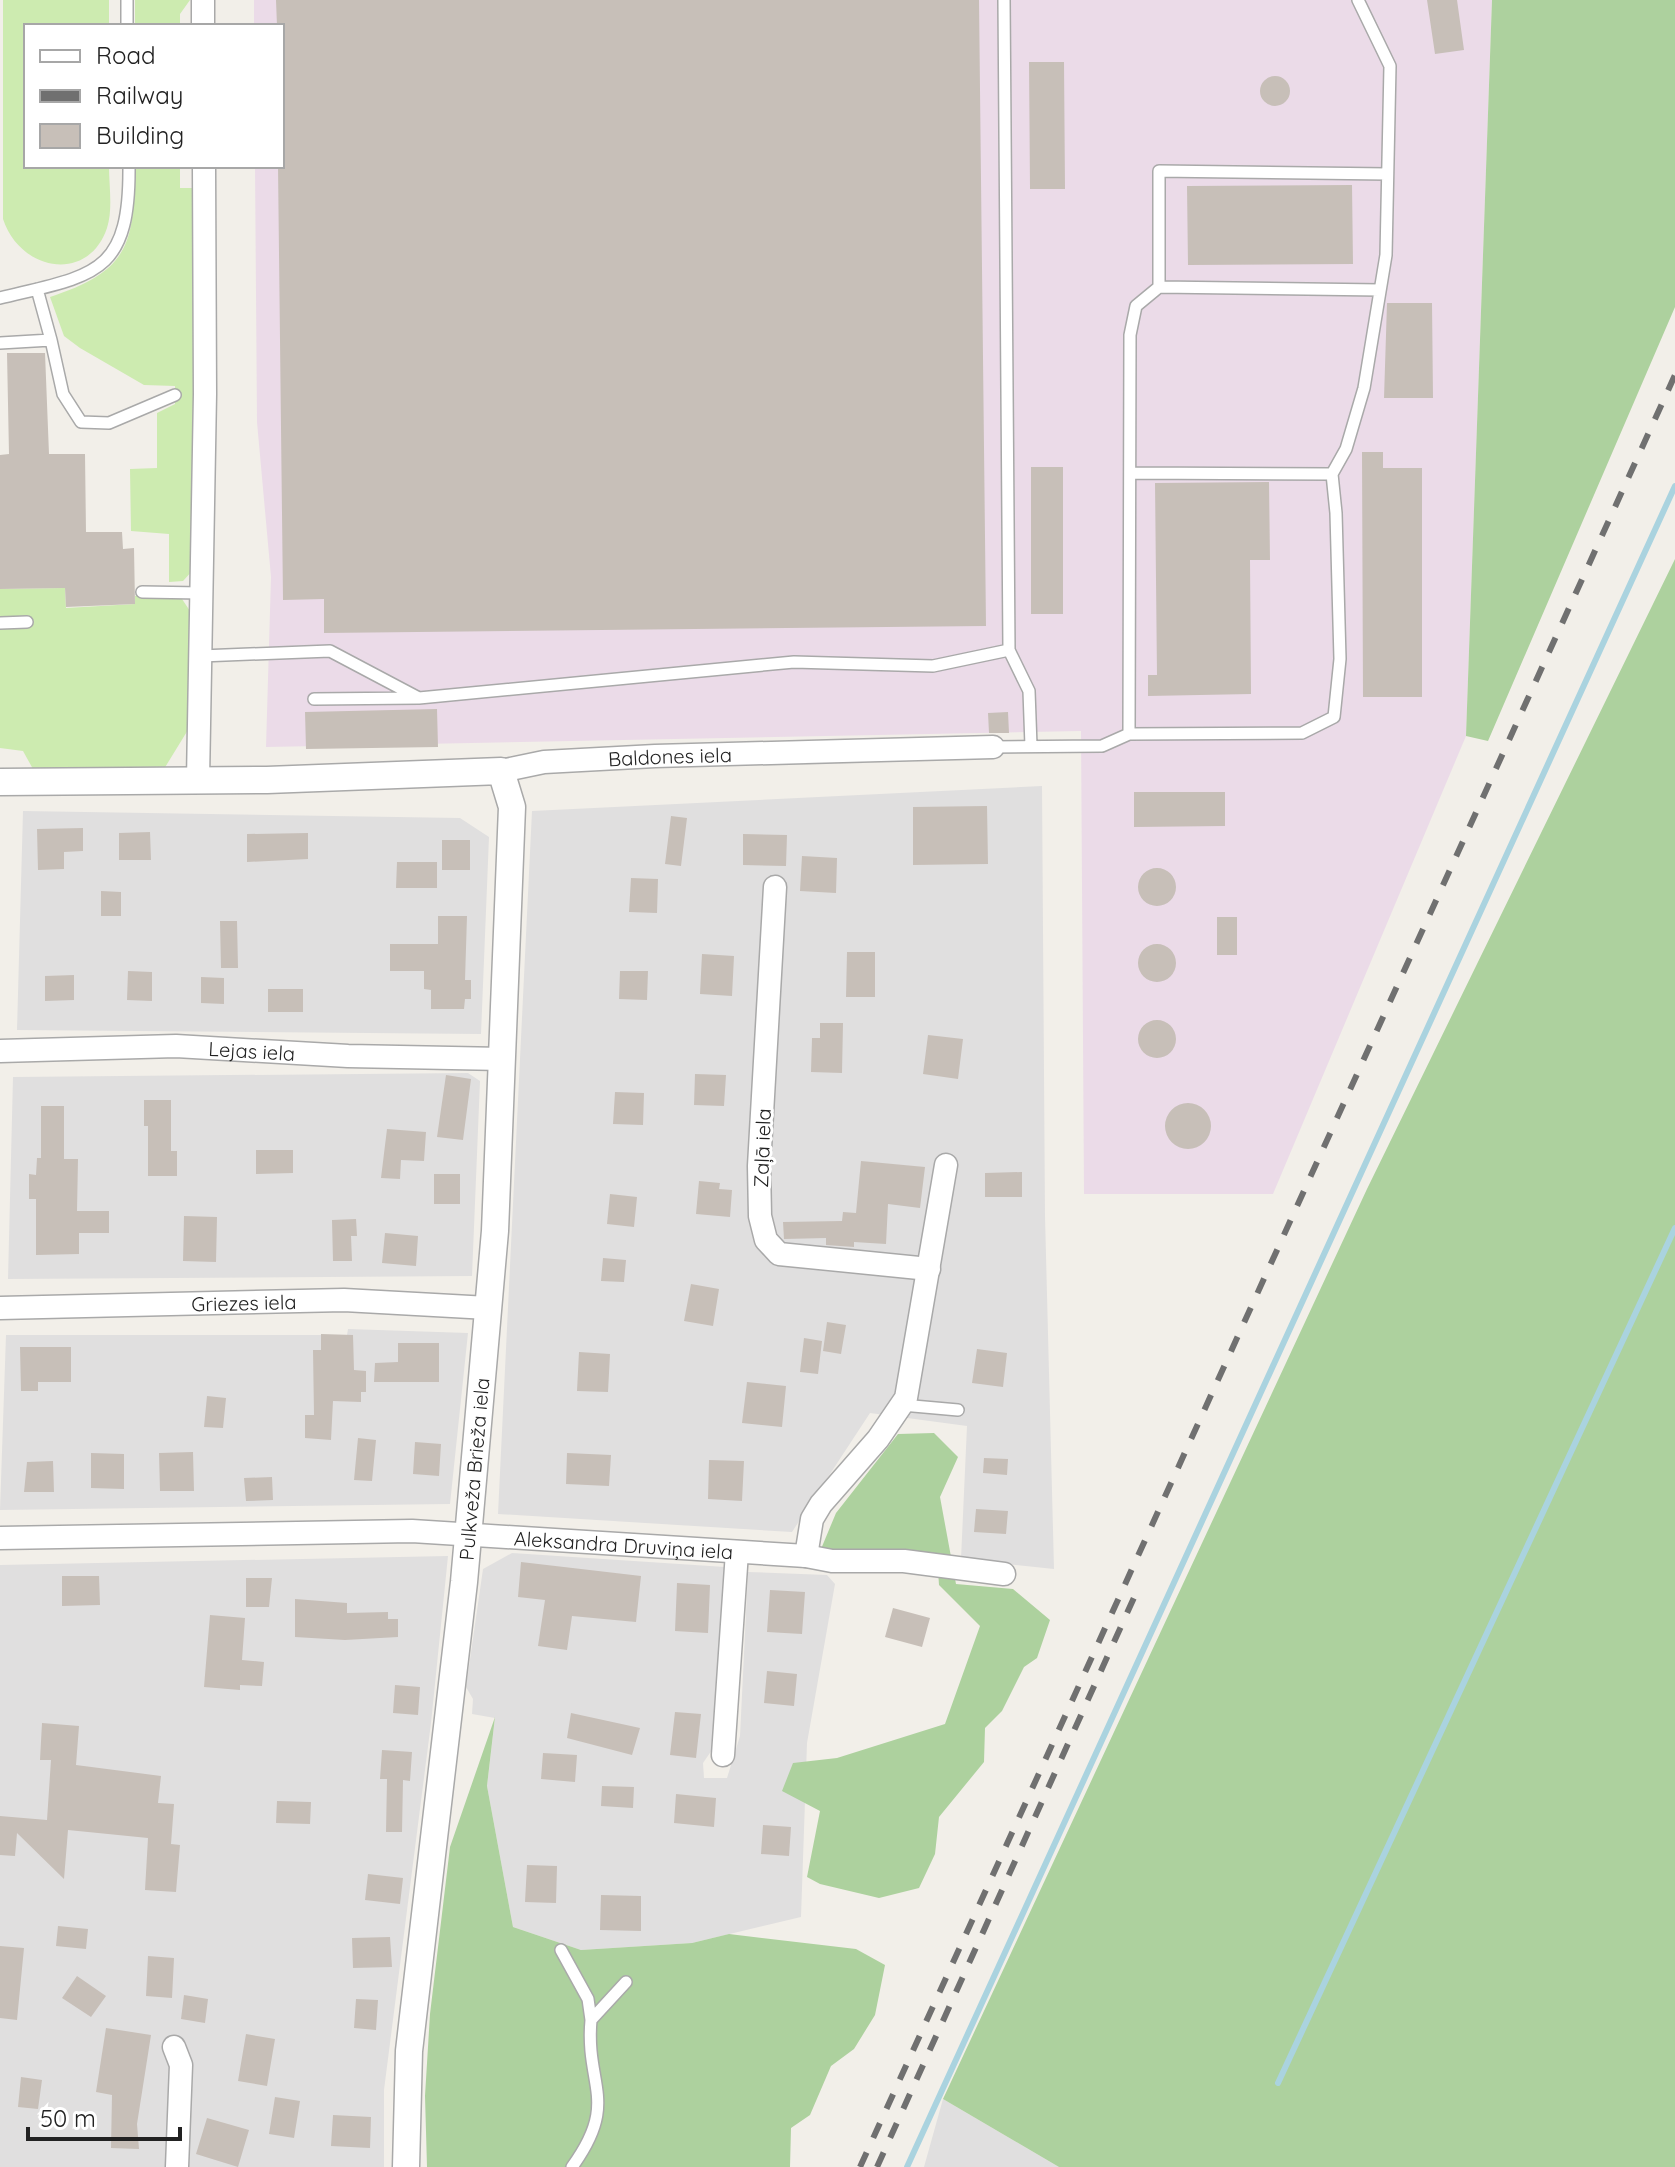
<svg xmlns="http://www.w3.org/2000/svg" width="1675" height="2167" font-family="Quicksand,sans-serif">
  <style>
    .residential { fill: #e0dfdf }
    .industrial { fill: #ebdbe8 }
    .grass { fill: #cdebb0 }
    .forest { fill: #add19e }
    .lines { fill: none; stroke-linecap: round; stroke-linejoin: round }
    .stream { stroke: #aad3df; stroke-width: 6 }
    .building { fill: #c7bfb8 }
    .service-casing { stroke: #a9a9a9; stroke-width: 14 }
    .minor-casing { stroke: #a9a9a9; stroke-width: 25 }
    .tertiary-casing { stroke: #a9a9a9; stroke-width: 29 }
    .service { stroke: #fff; stroke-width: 11 }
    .minor { stroke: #fff; stroke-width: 22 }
    .tertiary { stroke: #fff; stroke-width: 26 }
    .rail { stroke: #707070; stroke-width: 6; stroke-dasharray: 16 16; stroke-linecap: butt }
    .labels { text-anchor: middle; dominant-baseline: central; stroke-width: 6; stroke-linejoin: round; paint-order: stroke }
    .street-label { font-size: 20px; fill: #222; stroke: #fff }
  </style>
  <rect width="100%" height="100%" fill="#f2efe9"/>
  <!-- residential -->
  <path class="residential" d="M1042,786L1045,1216L1054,1569L961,1559L967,1426L870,1413L792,1532L498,1514L532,811Z
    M23,811L460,818L489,837L481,1034L17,1030Z
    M468,1073L480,1081L472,1276L8,1279L13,1077Z
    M348,1329L468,1333L450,1504L0,1510L6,1335H347Z
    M512,1553L725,1567L714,1747L703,1763L704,1778H727L740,1736L748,1572L827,1575L835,1584L807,1743L801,1917L692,1943L581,1950L513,1927L487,1786L495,1718L472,1714L473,1699L466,1687L483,1569Z
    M448,1556L431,1723L384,2090V2167H0V1565Z
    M943,2099L1059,2167H924Z"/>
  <!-- industrial -->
  <path class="industrial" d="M254,0H1492L1466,736L1273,1194H1084L1081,731L266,747L271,577L257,422L255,166H282V26H254Z"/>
  <!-- grass -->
  <path class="grass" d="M3,0H109V26H26V166H109C109,186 113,209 107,228C88,284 20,271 3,219Z
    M135,0H190L180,14V26H135Z
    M134,166H180V188H193L197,354L193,570L183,581L169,582V534L131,531L130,469L157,468V413L175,404V386L144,385L80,348L64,336L50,297C129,271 135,244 134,166Z
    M65,588L66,608L135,604V596H180L192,614L191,725L164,769H33L23,751L0,748V589Z"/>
  <!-- forest -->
  <path class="forest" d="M1492,0H1675V307L1488,741L1466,736Z
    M1675,559V2167H1059L943,2099L1367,1189Z
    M934,1433L958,1457L940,1497L956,1584L1013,1589L1050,1620L1037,1658L1024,1667L1002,1711L985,1728L984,1762L939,1817L935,1854L919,1888L879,1898L820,1884L807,1877L820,1811L782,1791L793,1763L837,1758L945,1724L980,1626L939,1585L937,1556L821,1549L836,1513L898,1434Z
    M495,1717L487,1786L513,1927L581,1950L692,1943L729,1934L856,1949L885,1965L875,2015L854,2049L831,2066L810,2115L791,2128L790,2167H427L425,2096L430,2014L450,1847Z"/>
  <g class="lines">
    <!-- stream -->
    <path class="stream" d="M1278,2083L1675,1228
      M907,2167L1675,486"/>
  </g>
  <!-- building -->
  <path class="building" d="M276,0H979L986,626L324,633V599L283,600L278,166H282V26H277Z
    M1427,0H1457L1464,50L1435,54Z
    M1029,62H1064L1065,189H1030Z
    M1260 91a15 15 0 1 1 30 0a15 15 0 1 1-30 0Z
    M1352,185L1353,264L1188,265L1187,186Z
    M1387,303H1432L1433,398H1384Z
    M7,353H45L49,454H85L86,532H122L123,549L134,548L135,604L66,607L65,588L0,589V455L9,454Z
    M1362,452H1383V468H1422V697H1363Z
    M1031,467H1063V614H1031Z
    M1269,482L1270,560H1250L1251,694L1148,696V675H1157L1155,483Z
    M437,709L438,747L306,749L305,712Z
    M1008,712L1009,733H989L988,713Z
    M1134,792H1225V826L1134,827Z
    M987,806L988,864L913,865V807Z
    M671,816L687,818L681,866L665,864Z
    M83,828V851L64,852V869L38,870L37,829Z
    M150,832L151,860H119V833Z
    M308,833V859L247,862V834Z
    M743,834L787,835L786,866L743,865Z
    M442,840H470V870H442Z
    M802,856L837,858L836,893L800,891Z
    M397,862H437V888H396Z
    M1138 887a19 19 0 1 1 38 0a19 19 0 1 1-38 0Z
    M631,878L658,879L657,913L629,912Z
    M101,891L121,892V916H101Z
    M438,916H467L465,980H471V999H465L464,1009H431V990L424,989V971H390V944H438Z
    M1217,917H1237V955H1217Z
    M220,921H237L238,968H221Z
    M1138 963a19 19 0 1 1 38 0a19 19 0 1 1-38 0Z
    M847,952H875V997H846Z
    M702,954L734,956L732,996L700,994Z
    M128,971L152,972V1001L127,1000Z
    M620,971H648L647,1000L619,999Z
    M74,975V1000L45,1001V976Z
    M201,977L224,978V1004L201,1003Z
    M268,989H303V1012H268Z
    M1138 1039a19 19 0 1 1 38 0a19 19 0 1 1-38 0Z
    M820,1023H843L842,1073L811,1072L812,1038H820Z
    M928,1035L963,1039L958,1079L923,1074Z
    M695,1074L726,1075L724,1106L694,1105Z
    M446,1075L471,1079L463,1140L437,1137Z
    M615,1092L644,1093L643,1125L613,1124Z
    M144,1100H171V1151H177V1176H148V1126H144Z
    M1165 1126a23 23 0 1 1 46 0a23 23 0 1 1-46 0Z
    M41,1106H64V1159H78L77,1211H109V1233H79V1254L36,1255V1199H29V1174L36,1175L37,1158H41Z
    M387,1129L426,1132L424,1161L401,1160L400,1179L381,1178Z
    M256,1150H293V1173L256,1174Z
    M861,1161L925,1167L920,1208L888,1204L886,1244L854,1242V1247L826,1245V1238L784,1239L783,1222L842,1221L843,1212L856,1213Z
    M1022,1172V1197H985V1173Z
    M434,1174H460V1204H434Z
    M699,1181L720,1183L719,1189L732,1190L730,1217L696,1214Z
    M610,1194L637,1197L634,1227L607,1224Z
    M184,1216L217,1217L216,1262L183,1261Z
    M356,1219L357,1236H351L352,1261H333L332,1220Z
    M385,1233L418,1236L416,1266L382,1263Z
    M603,1258L626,1260L624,1282L601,1281Z
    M691,1284L719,1289L713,1326L684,1321Z
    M827,1322L846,1325L841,1354L823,1351Z
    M321,1334L353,1335L354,1370L366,1371V1392H361V1402L333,1401L331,1440L305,1438V1415H314L313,1350H321Z
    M804,1338L822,1341L818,1374L800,1372Z
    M398,1343H439V1382H374L375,1363L398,1362Z
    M20,1347H71V1382H38V1391H21Z
    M977,1349L1007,1353L1003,1387L972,1383Z
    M579,1352L610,1354L608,1392L577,1391Z
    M747,1382L786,1386L782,1427L742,1423Z
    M207,1396L226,1398L223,1428L204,1427Z
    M358,1438L376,1440L372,1481L354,1480Z
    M415,1442L441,1444L439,1476L413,1474Z
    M193,1452L194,1491H160L159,1453Z
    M91,1453L124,1454V1489L91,1488Z
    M567,1453L611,1455L609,1486L566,1484Z
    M984,1458L1008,1459L1007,1475L983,1473Z
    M709,1460L744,1461L742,1501L708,1499Z
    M53,1461L54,1492H24L27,1462Z
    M272,1477L273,1500L246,1501L244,1478Z
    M976,1509L1008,1511L1006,1534L974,1532Z
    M521,1562L641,1576L636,1622L572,1616L567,1650L538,1646L545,1600L518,1597Z
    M62,1576H99L100,1605L62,1606Z
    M246,1578H272L269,1607H246Z
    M677,1583L710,1585L708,1633L675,1631Z
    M770,1590L805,1592L802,1634L767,1632Z
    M295,1599L347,1603V1613L388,1612V1619H398V1637L345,1640L295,1637Z
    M893,1608L930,1618L922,1647L885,1637Z
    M210,1615L245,1618L242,1660L264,1662L262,1686L240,1685V1690L204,1687Z
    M767,1671L797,1674L794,1706L764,1703Z
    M395,1685L420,1687L418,1715L393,1713Z
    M675,1712L701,1714L696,1758L670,1755Z
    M571,1713L640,1728L632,1755L567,1738Z
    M42,1723L79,1726L76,1765L161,1776L158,1803L174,1804L171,1844L180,1845L176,1892L145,1890L148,1838L68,1830L64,1879L17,1833L15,1856L0,1855V1816L47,1820L51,1760H40Z
    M382,1750L412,1752L410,1781L403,1780L402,1832H386L387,1779H380Z
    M543,1753L577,1755L575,1782L541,1779Z
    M602,1786L634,1787L633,1808L601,1806Z
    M676,1794L716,1798L714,1827L674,1823Z
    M277,1801L311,1802L310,1824L276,1823Z
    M763,1825L791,1827L789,1856L761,1854Z
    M527,1865L557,1866L556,1903L525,1902Z
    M368,1874L403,1878L400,1904L365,1900Z
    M601,1895L641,1896V1931L600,1930Z
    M58,1926L88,1929L86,1949L56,1946Z
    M390,1937L392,1967L353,1968L352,1938Z
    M0,1946L24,1948L17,2020L0,2018Z
    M148,1956L174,1958L172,1998L146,1996Z
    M77,1976L106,1996L91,2017L62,1998Z
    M184,1995L208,1999L205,2023L181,2019Z
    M356,1999L378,2000L376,2030L354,2028Z
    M106,2028L151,2035L137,2124L139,2149L111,2148L112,2095L96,2092Z
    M246,2034L275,2039L267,2086L238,2081Z
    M21,2077L42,2080L38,2109L18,2107Z
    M275,2097L300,2101L294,2138L269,2134Z
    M333,2115L371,2117L370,2148L331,2146Z
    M207,2118L249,2130L238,2167L196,2154Z"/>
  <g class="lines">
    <!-- service casing -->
    <g class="service-casing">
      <path id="service" d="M127,0V26
        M1159,287V171L1387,174
        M37,289L51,340
        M0,298C94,275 130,276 129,166
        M0,343L51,340L63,394L81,422L109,423L175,395
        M1131,473L1332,474
        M142,592L201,593
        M0,623L27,622
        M1009,650L1029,691L1031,746
        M201,656L330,651L417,697
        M314,699L419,698L794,662L933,666L1009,650L1004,0
        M1129,734L1130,335L1136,306L1159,287L1380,290
        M993,747L1102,746L1129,734L1302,733L1334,717L1340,659L1336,513L1332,474L1346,449L1364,388L1386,255L1390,66L1358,0
        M902,1405L958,1410
        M561,1950L588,1999L591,2020
        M572,2167C620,2101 585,2086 591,2020L626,1982"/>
    </g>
    <!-- minor casing -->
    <g class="minor-casing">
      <g id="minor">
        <path d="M203,0V26"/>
        <path id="s1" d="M501,771L544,762L655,756L993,747"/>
        <path d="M198,780L205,394L204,166"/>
        <path d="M775,887L759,1166L760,1216L766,1240L779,1254L929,1269"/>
        <path id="s2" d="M0,1051L176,1046L348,1056L503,1059"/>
        <path id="s3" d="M0,1308L344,1300L488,1308"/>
        <path id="s4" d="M0,1538L412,1531L806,1556L832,1561H904L1004,1574"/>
        <path d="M806,1556L812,1519L821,1504L878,1439L906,1398L946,1165"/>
        <path d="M723,1755L737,1552"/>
        <path d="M174,2047L181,2065L177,2167"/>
      </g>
    </g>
    <!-- tertiary casing -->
    <g class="tertiary-casing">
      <path id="tertiary" d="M0,782L267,780L501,771L512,807L495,1231L464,1582L409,2051L406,2167"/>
    </g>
    <!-- service -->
    <use href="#service" class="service"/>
    <!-- minor -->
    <use href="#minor" class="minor"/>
    <!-- tertiary -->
    <use href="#tertiary" class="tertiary"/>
    <!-- rail -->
    <path class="rail" d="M860,2167L1675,375
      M877,2167L1137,1591"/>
  </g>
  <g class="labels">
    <!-- street labels -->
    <g class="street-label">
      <text stroke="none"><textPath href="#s1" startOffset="170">Baldones iela</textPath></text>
      <text stroke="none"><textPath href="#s2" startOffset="252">Lejas iela</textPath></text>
      <text transform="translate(762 1148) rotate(-88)">Zaļā iela</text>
      <text stroke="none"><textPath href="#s3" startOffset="244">Griezes iela</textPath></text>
      <text transform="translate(474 1469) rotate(-85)">Pulkveža Brieža iela</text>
      <text stroke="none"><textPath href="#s4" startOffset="624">Aleksandra Druviņa iela</textPath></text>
    </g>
  </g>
  <!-- legend -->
  <rect x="24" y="24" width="260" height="144" fill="#ffffff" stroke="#a7a7a7" stroke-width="2"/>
  <rect x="40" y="50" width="40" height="12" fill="#ffffff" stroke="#a7a7a7" stroke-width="2"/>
  <text x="96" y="64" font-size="24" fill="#222222">Road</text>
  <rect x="40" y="90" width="40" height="12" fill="#707070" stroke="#a7a7a7" stroke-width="2"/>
  <text x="96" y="104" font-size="24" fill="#222222">Railway</text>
  <rect x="40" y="124" width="40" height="24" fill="#c7bfb8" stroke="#a7a7a7" stroke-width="2"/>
  <text x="96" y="144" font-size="24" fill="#222222">Building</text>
  <!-- scale -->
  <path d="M28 2127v12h152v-12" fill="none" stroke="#222222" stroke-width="4"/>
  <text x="40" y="2127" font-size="24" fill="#222222" stroke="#ffffff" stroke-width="6" paint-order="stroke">50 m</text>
</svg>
